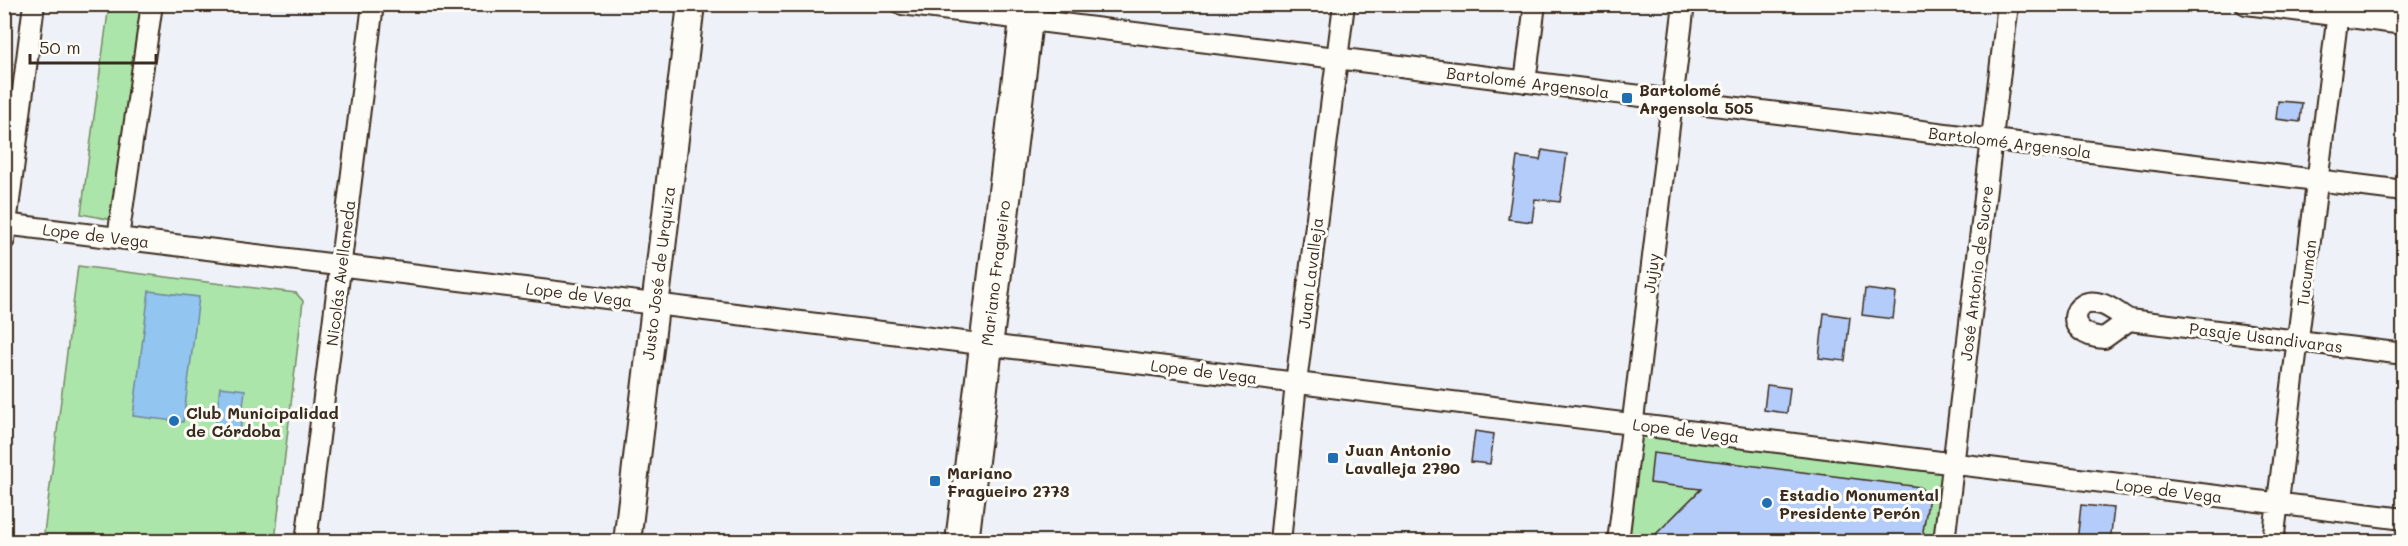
<svg xmlns="http://www.w3.org/2000/svg" width="2408" height="546" font-family="Mali,sans-serif">
  <style>
    .green { fill: #ace5aa; stroke: #748864; stroke-width: 1.5 }
    .water { fill: #92c5ef; stroke: #6f879b; stroke-width: 1.5 }
    .building { fill: #b3ccfa; stroke: #3b2a1e; stroke-width: 1.5 }
    .lines { fill: none; stroke-linecap: round; stroke-linejoin: round }
    .minor-casing { stroke: #3b2a1e; stroke-width: 24 }
    .tertiary-casing { stroke: #3b2a1e; stroke-width: 30 }
    .primary-casing { stroke: #3b2a1e; stroke-width: 36 }
    .minor { stroke: #fdfcf7; stroke-width: 20 }
    .tertiary { stroke: #fdfcf7; stroke-width: 26 }
    .primary { stroke: #fdfcf7; stroke-width: 32 }
    .poi-dot { fill: #1f6fb2; stroke: #fdfcf7; stroke-width: 2 }
    .labels { text-anchor: middle; dominant-baseline: central; stroke-width: 6; stroke-linejoin: round; paint-order: stroke }
    .street-label { font-size: 16px; fill: #3b2a1e; stroke: #fdfcf7 }
    .poi-label { font-size: 16px; font-weight: bold; fill: #3b2a1e; stroke: #fdfcf7; text-anchor: start }
  </style>
  <rect width="100%" height="100%" fill="#eef2f8"/>
  <filter id="ink" filterUnits="userSpaceOnUse"><feTurbulence type="fractalNoise" baseFrequency=".0167" numOctaves="2"/><feDisplacementMap in="SourceGraphic" scale="12" xChannelSelector="R" yChannelSelector="G"/><feConvolveMatrix kernelMatrix="1 2 1 2 8 2 1 2 1" color-interpolation-filters="sRGB"/></filter>
  <g filter="url(#ink)">
    <!-- green -->
    <path class="green" d="M109,5H142L113,220L81,214Z
      M78,266L296,293L303,301L275,541H43Z
      M1633,424L1953,463L1944,541L1618,542Z"/>
    <!-- water -->
    <path class="water" d="M149,291L199,297L183,422L133,416Z
      M220,387L245,390L240,432L215,429Z"/>
    <!-- building -->
    <path class="building" d="M2278,101L2302,103L2300,122L2276,119Z
      M1542,150L1567,154L1560,202L1535,199L1532,222L1508,219L1517,157L1540,160Z
      M1865,289L1896,293L1893,319L1862,315Z
      M1824,313L1850,317L1845,361L1819,358Z
      M1767,385L1790,388L1787,413L1764,410Z
      M1475,431L1494,434L1490,464L1471,462Z
      M1653,453L1920,487L1929,497L1923,531L1928,542H1771L1726,536V542H1648L1701,489L1650,483Z
      M2081,505L2114,508L2110,542H2077Z"/>
    <g class="lines">
      <!-- minor casing -->
      <g class="minor-casing">
        <path id="minor" d="M902,4L2404,191
          M2246,4L2404,24
          M1525,82L1535,4
          M4,224L2404,519
          M118,238L152,4
          M4,240L34,4
          M2129,320L2104,338C2061,335 2071,295 2101,304C2110,306 2120,315 2129,320L2404,354
          M306,542L373,4
          M1280,542L1296,383L1344,4
          M1618,542L1684,4
          M1944,542L2008,4
          M2273,542L2339,4"/>
      </g>
      <!-- tertiary casing -->
      <g class="tertiary-casing">
        <path id="tertiary" d="M627,542L691,4"/>
      </g>
      <!-- primary casing -->
      <g class="primary-casing">
        <path id="primary" d="M962,542L1028,4"/>
      </g>
      <!-- minor -->
      <use href="#minor" class="minor"/>
      <!-- tertiary -->
      <use href="#tertiary" class="tertiary"/>
      <!-- primary -->
      <use href="#primary" class="primary"/>
    </g>
  </g>
  <!-- markers -->
  <g class="poi-dot">
    <rect x="1621" y="92" width="12" height="12" rx="3"/>
    <circle cx="174" cy="421" r="6"/>
    <rect x="1327" y="452" width="12" height="12" rx="3"/>
    <rect x="929" y="475" width="12" height="12" rx="3"/>
    <circle cx="1767" cy="503" r="6"/>
  </g>
  <g class="labels">
    <!-- street labels -->
    <g class="street-label">
      <text transform="translate(1528 82) rotate(7)">Bartolomé Argensola</text>
      <text transform="translate(2010 142) rotate(7)">Bartolomé Argensola</text>
      <text transform="translate(96 235) rotate(7)">Lope de Vega</text>
      <text transform="translate(340 273) rotate(-83)">Nicolás Avellaneda</text>
      <text transform="translate(658 273) rotate(-83)">Justo José de Urquiza</text>
      <text transform="translate(995 273) rotate(-83)">Mariano Fragueiro</text>
      <text transform="translate(1310 273) rotate(-83)">Juan Lavalleja</text>
      <text transform="translate(1651 273) rotate(-83)">Jujuy</text>
      <text transform="translate(1976 273) rotate(-83)">José Antonio de Sucre</text>
      <text transform="translate(2306 273) rotate(-83)">Tucumán</text>
      <text transform="translate(579 294) rotate(7)">Lope de Vega</text>
      <text transform="translate(2266 337) rotate(7)">Pasaje Usandivaras</text>
      <text transform="translate(1204 371) rotate(7)">Lope de Vega</text>
      <text transform="translate(1686 430) rotate(7)">Lope de Vega</text>
      <text transform="translate(2169 490) rotate(7)">Lope de Vega</text>
    </g>
    <!-- poi labels -->
    <g class="poi-label">
      <text x="1639" y="89">Bartolomé<tspan x="1639" dy="18">Argensola 505</tspan></text>
      <text x="186" y="412">Club Municipalidad<tspan x="186" dy="18">de Córdoba</tspan></text>
      <text x="1345" y="449">Juan Antonio<tspan x="1345" dy="18">Lavalleja 2790</tspan></text>
      <text x="947" y="472">Mariano<tspan x="947" dy="18">Fragueiro 2773</tspan></text>
      <text x="1779" y="494">Estadio Monumental<tspan x="1779" dy="18">Presidente Perón</tspan></text>
    </g>
  </g>
  <!-- margin -->
  <rect width="2408" height="546" fill="none" stroke="#fdfcf7" stroke-width="24"/>
  <rect x="12" y="12" width="2384" height="522" fill="none" stroke="#3b2a1e" stroke-width="2" filter="url(#ink)"/>
  <!-- scale -->
  <path d="M30 54v9h126v-9" fill="none" stroke="#3b2a1e" stroke-width="3"/>
  <text x="39" y="54" font-size="18" fill="#3b2a1e" stroke="#fdfcf7" stroke-width="4.5" paint-order="stroke">50 m</text>
</svg>
